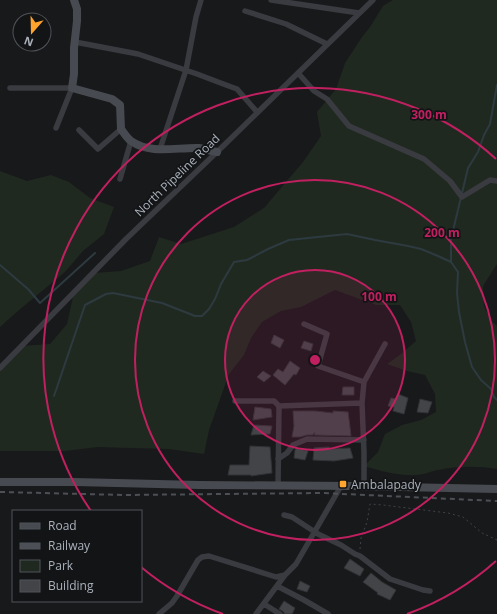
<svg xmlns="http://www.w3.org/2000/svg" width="497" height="614" font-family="'Open Sans',sans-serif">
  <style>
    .green { fill: #202920 }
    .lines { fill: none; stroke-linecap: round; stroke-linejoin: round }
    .stream { stroke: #2d3a40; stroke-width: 2 }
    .building { fill: #424448; stroke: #323337 }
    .path { stroke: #3f4247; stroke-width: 1; stroke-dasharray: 2 3; stroke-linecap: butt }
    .street { stroke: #393b40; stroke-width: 5.5 }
    .secondary { stroke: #474a50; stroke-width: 8 }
    .rail { stroke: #4c4f55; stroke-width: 2; stroke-dasharray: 5 4; stroke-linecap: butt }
    .ring { fill: none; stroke: #c12060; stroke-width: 2 }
    .poi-dot { fill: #ffa42c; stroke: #131416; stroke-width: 1.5 }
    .labels { text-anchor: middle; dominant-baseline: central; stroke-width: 3.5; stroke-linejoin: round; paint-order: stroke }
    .street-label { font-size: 12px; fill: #aab1bb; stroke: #131416 }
    .poi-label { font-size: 12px; fill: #aab1bb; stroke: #131416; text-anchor: start }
    .centre { fill: #c12060; stroke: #131416; stroke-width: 2 }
    .ring-label { font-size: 12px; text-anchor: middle; font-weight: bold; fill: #c12060; stroke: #131416; stroke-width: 3.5; stroke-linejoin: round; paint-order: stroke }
  </style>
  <rect width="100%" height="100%" fill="#18191b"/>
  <!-- green -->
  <path class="green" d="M393,0H497V264L483,286L484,306L490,319L497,326V469C478,466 457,466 438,470C431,471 424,475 416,475C398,476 381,471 364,466L378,452L385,434L402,425L421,420L436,412L435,394L425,375L407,371L387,364L401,354L416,341L411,322L400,305H376L335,290L301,307L281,311L262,322L251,338L244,355L229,374L209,430L204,454L169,449L97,447L65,451H0V368L21,346L50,344L67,324L74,292L93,273L121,271L150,261L159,237L181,244L234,227L264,208L303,162L321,136L317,112L336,89L345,63L362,37L370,27L383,6Z
    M0,171L27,181L51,175L69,182L90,198L114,207L104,234L83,251L65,272L19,310L0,327Z"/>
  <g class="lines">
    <!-- stream -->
    <path class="stream" d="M451,262V239L468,168L478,152L484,135L490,124L497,85
      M0,265L28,289L40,303L95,253
      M54,396L85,305L106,294L113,293L162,303L195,316H202L209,309L215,299L221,284L234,262L247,260L268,249L289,240L347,234L375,240L408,246L421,249L438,256L451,262L458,272L457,293L459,312L465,342L472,367L481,380L491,389L494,397L497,400"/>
  </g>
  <!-- building -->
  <path class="building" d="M274,335L284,340L280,348L271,343Z
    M304,341L313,344L311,351L301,348Z
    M290,361L300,368L296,375L294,374L285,385L273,375L278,369L283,372Z
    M263,371L271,376L264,382L257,377Z
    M343,387H354V395H342Z
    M398,394L408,398L404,414L393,411L394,407L388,406L391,398L396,399Z
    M420,399L432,402L428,413L417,412Z
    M255,407L271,409L272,417L253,420Z
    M293,411H315L333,413V411L348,412L350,427L351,436L314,435L315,433H314L313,435H307L300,437H292L294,426Z
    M254,425L272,426L270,434L251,435Z
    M250,446L270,447L272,473L251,476V475H228L230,465H249Z
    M329,447V449L350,448L353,458L334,461L313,460L314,448Z
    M296,448L308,451L305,460L294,458L295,450Z
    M350,559L364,569L360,576L344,568Z
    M371,573L382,582L396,590L390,600L377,594L378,593L363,582Z
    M300,581L310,586L307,592L297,589Z
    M284,601L295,608L292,614H284V612L279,609Z"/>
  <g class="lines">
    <!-- path -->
    <path class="path" d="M360,549L361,538L367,522L370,504L383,505L448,513L463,517L482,533L497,540"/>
    <!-- street -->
    <path class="street" d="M271,0L359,13
      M245,11L286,24L327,44
      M75,42L138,54L197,74L226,85L237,89L257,112
      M298,73L314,91L327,99L349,126L424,159L450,181L462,197L490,180L497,181
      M10,88H72L56,128
      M79,130L98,149L121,129
      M160,149L186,70L196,17L201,0
      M120,179L131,141
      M304,324L327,334L318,366L364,382
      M0,368L126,239L217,152L373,0
      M235,401H274L279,406L278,486
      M279,406L362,403
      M278,459L287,453L293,445L307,439L364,440
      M364,486V452L362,403L364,382L385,344
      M284,515L292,517L318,534L341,545L355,554L360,556L390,579L423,590L430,591
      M277,586L304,600L328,614
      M264,604L280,614
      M159,614L172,603L177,596L198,560L202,557L209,556L276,577L285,575L296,564L341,486
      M256,614L285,575"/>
    <!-- secondary -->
    <path class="secondary" d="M74,0L77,9V21L74,48V74L72,88L112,99L120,105L121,129C124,133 127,138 131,141C151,155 177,147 199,148C205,149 211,151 217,152
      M0,482H75L199,485L351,486L497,489"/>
    <!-- rail -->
    <path class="rail" d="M0,492L124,495L322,493L497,501"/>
  </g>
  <!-- distance rings -->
  <circle cx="315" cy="360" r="90" fill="#c12060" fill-opacity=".12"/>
  <g class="ring">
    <circle cx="315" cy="360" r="90"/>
    <circle cx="315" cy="360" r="180"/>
    <path d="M496 561A270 270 0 0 1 407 614M223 614A270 270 0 0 1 141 567M91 511A270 270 0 0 1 496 159"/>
  </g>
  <!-- markers -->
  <rect class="poi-dot" x="339" y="480" width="8" height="8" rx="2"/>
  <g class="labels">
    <!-- street labels -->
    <g class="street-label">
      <text transform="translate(177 175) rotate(-44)">North Pipeline Road</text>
    </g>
    <!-- poi labels -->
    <g class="poi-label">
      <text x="351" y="484">Ambalapady</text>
    </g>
  </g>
  <circle cx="315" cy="360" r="6" class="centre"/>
  <g class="ring-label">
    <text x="429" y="119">300 m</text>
    <text x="442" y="237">200 m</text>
    <text x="379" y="301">100 m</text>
  </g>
  <!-- legend -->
  <rect x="12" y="510" width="130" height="92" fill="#131416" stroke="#4f5358"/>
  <rect x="20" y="523" width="20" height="6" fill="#474a50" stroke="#4f5358"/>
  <text x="48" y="530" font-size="12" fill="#aab1bb">Road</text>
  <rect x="20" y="543" width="20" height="6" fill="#4c4f55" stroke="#4f5358"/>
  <text x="48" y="550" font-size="12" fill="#aab1bb">Railway</text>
  <rect x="20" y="560" width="20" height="12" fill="#202920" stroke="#4f5358"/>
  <text x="48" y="570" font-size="12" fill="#aab1bb">Park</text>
  <rect x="20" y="580" width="20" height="12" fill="#424448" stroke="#4f5358"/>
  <text x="48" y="590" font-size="12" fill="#aab1bb">Building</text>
  <!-- north arrow -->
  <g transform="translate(32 32) rotate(200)"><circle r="19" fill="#131416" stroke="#4f5358"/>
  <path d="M0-3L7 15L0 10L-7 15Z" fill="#ffa42c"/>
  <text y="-6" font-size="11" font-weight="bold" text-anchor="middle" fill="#aab1bb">N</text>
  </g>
</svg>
